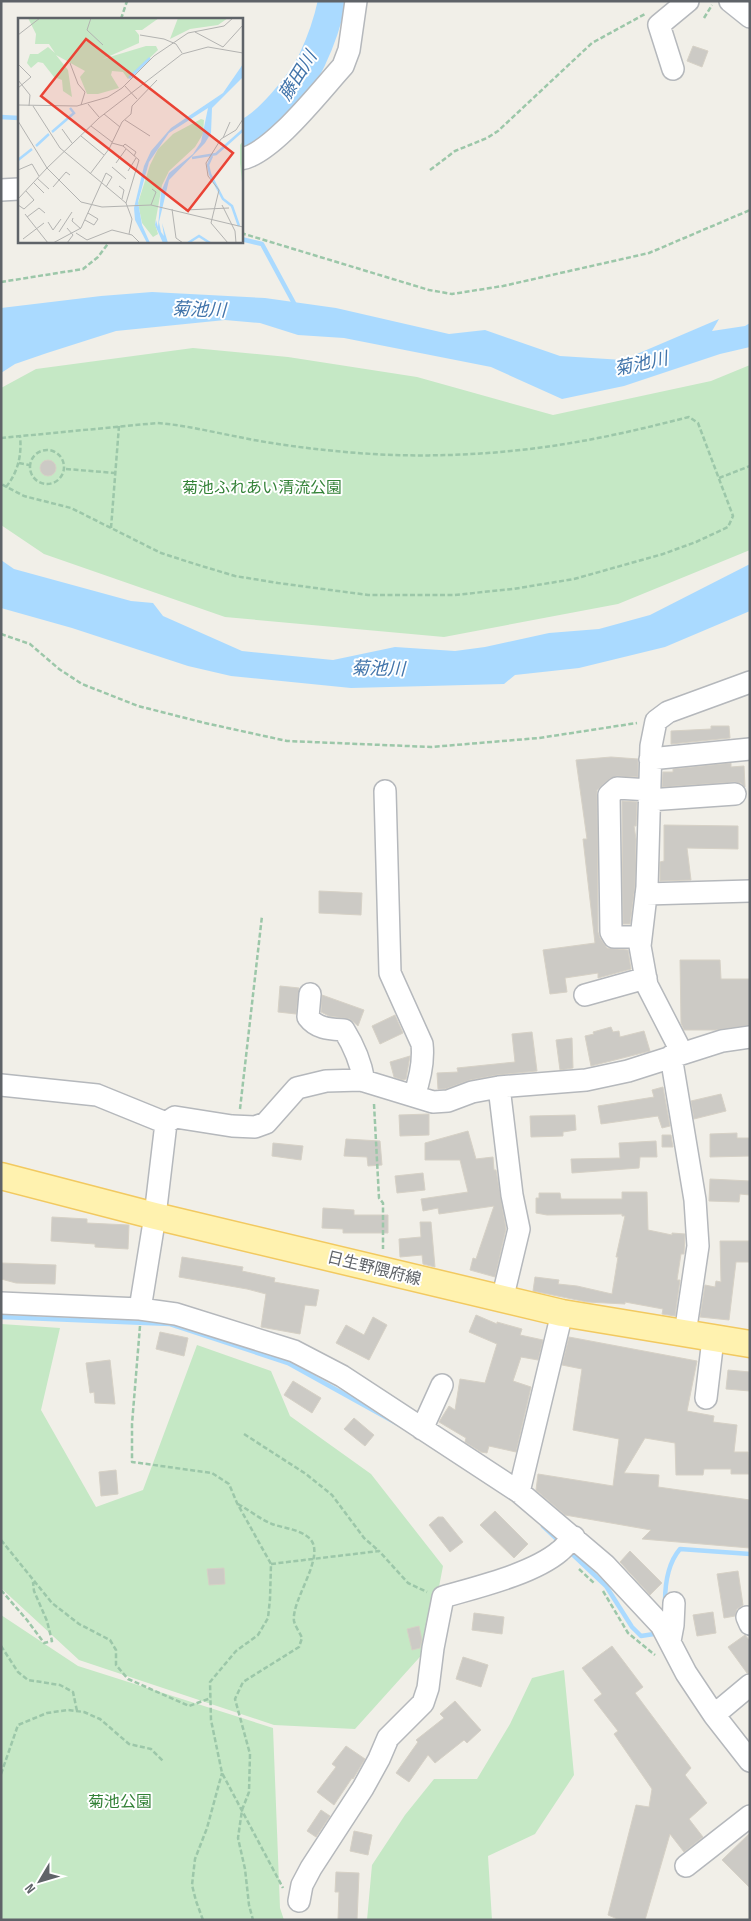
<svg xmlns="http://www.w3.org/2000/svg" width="751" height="1921" font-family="'Sofia Sans Condensed','Noto Sans JP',sans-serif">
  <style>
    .green { fill: #c5e8c5 }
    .water { fill: #aadaff }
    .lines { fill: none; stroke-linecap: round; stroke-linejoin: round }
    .stream { stroke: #aadaff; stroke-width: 4.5 }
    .river { stroke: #aadaff; stroke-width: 28 }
    .building { fill: #cccac5; stroke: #d6d1c6 }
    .minor-casing { stroke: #b5b8bc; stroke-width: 24 }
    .major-casing { stroke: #f2c960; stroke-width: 29 }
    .path { stroke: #9cc7a9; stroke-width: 2.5; stroke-dasharray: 5 2.5; stroke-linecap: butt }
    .minor { stroke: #fff; stroke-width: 21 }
    .major { stroke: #fff2af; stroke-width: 26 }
    .labels { text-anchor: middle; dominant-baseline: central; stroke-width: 4; stroke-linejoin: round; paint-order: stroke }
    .park-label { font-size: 16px; fill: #348238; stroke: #fff }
    .street-label { font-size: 16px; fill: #5f6368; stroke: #fff }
    .water-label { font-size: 18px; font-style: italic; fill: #4174aa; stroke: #fff }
    .inset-river { fill: none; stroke: #aadaff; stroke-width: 2.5 }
    .inset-road { fill: none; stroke: #b3b3b1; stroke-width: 1 }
    .view { fill: #ea4335; fill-opacity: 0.15; stroke: #ea4335; stroke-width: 2.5 }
    .inset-edge { fill: none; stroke: #5f6368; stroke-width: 2.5 }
  </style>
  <rect width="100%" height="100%" fill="#f1efe8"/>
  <!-- green -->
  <path class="green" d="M193,348L288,357L417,377L553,415L711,381L750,365V550L618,604L444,637L225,617L44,554L1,525V388L36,369Z
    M1,1324L60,1328L41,1410L96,1507L143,1490L197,1345L271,1371L290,1416L371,1474L443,1566L427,1649L355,1729L274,1725L79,1660L1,1588Z
    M1,1615L78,1666L273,1728L280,1908L284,1920H1Z
    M564,1670L574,1775L535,1834L488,1856L492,1920H367L372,1865L405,1815L434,1779H477L510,1724L532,1678Z"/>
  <!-- water -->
  <path class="water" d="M152,292L265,298L336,308L449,334L485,330L560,356L623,360L719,319L712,331L745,326L750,323V347L720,354L624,386L562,399L491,367L344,338L298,335L260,323L225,320L116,331L47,353L15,364L1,373V308L101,296Z
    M1,560L14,569L131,601L153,603L163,616L242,651L333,660L395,647L455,651L485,647L549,633L599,629L650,615L750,564V611L665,647L579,668L515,675L504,684L351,688L231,676L188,666L72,628L1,608Z"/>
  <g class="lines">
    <!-- stream -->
    <path class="stream" d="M1,117L19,118
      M241,239L262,244L295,305
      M1,1317L170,1324L288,1363L398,1424
      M543,1526L561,1543
      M568,1550L606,1586L632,1627L641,1636L654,1634
      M665,1602C665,1584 668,1563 680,1549L750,1554"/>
    <!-- river -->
    <path class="river" d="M241,134C264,129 302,81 312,60C321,41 328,21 332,1"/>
  </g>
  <!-- building -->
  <path class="building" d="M693,46L708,51L702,67L687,61Z
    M40 468a8 8 0 1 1 16 0a8 8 0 1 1-16 0Z
    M711,726H729L730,738L671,744V731L711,729Z
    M611,757L638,759V777L617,776L609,779L597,790L598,932L600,938L607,948L628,950L631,969L598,978V973L565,978L567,992L550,994L543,950L595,943L583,839H587L576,760Z
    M731,763V767L744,766L745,787L741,783L734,782L662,787L663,772H673V769Z
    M622,801L637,802L636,826H634L636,839L635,886L630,924H623Z
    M664,825L738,826V849L687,848L691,880L660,881V862L664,861Z
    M319,891L362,893L361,915L319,913Z
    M680,960H720L721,979H750V1025L715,1030H684L681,1023Z
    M280,986L299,988L296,1014L278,1012Z
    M322,995L364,1010L358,1026L350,1019L329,1016L321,1012Z
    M395,1015L403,1033L380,1044L372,1026Z
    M611,1027L613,1032L619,1031L620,1037L644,1031L650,1051L591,1066L585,1036L594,1034L593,1032Z
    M532,1032L537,1071L497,1075L470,1080L445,1089H438L437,1073L458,1072L457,1068L515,1062L512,1034Z
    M572,1038L573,1068L560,1070L556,1040Z
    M410,1056L406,1079L403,1080L394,1077L390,1062Z
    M663,1087L670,1126L662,1128L658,1116L601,1124L598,1106L654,1097L652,1090Z
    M721,1094L726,1111L694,1119L691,1101Z
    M429,1114V1135L400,1136L399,1115Z
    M575,1115L576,1130L563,1132V1136L531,1137L530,1116Z
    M468,1131L476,1159L493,1157L494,1170H496L506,1229L495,1277L470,1270L473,1258L476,1259L494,1206L439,1214L438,1208L423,1211L421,1199L468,1192L460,1160H425V1143Z
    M737,1133V1138H750V1156L710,1157V1134Z
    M662,1135H671L673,1147H662Z
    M346,1139L380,1141L382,1165L368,1166L367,1157L344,1156Z
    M656,1141L657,1157H640L639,1168L572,1173L571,1159L620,1158L619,1143Z
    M273,1143L303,1146L301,1160L272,1156Z
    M423,1173L425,1190L397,1193L395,1176Z
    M710,1179L750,1181V1195L740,1194L739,1202L709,1201Z
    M622,1192H647L648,1230L672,1235V1233L685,1234L684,1254H681L677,1280H680L675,1316L662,1314L663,1309L625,1302V1304L587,1302L533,1291L535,1277L559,1280L558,1284L577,1286L612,1294L618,1257H616L625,1216H622V1214L547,1215L536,1213V1198H539V1193H560L561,1199H622Z
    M323,1208L354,1210V1215H388V1233H343V1229L322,1228Z
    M52,1217L87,1219V1223L129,1225L128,1249L95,1247V1244L51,1241Z
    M420,1222H431L435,1267L423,1264L422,1255L400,1257L399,1239L421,1237Z
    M720,1241H749V1262H736L729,1320L700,1317L705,1285L715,1287L716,1281L721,1282Z
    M182,1257L243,1267L242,1271L275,1278L274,1282L319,1290L316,1306L305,1305L300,1334L261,1327L266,1294L247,1289L179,1277Z
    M1,1263L56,1265L55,1284L16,1283L1,1279Z
    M476,1315L497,1324V1322L522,1329L520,1335L543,1340L538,1360L521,1357L513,1381L531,1387L516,1452L489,1446L487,1453L481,1452L465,1442L466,1438L439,1422L449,1406L455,1410L460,1379L485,1383L497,1344L469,1332Z
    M373,1317L387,1325L369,1360L336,1343L346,1325L364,1335Z
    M160,1332L188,1338L184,1356L156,1349Z
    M569,1337L697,1361L687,1411L714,1416L713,1422L737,1425L734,1452H748L749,1474H731V1469H704L703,1475H676L675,1443L645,1438L624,1473L659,1475L658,1487L750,1500V1548L642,1539L651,1530L565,1515L536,1490L538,1474L613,1486L619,1439L573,1430L582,1369L562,1365Z
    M110,1360L115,1404L95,1403L94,1392L90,1393L86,1363Z
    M728,1370L750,1372V1391L726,1389Z
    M293,1381L321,1398L312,1413L284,1395Z
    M354,1418L374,1435L365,1446L344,1429Z
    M116,1470L118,1494L101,1496L99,1472Z
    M495,1511L528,1544L514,1558L480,1525Z
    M438,1517H443L463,1542L450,1552L429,1525Z
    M630,1551L662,1583L650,1595L620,1562Z
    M224,1568L225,1584L209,1585L207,1569Z
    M738,1571L743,1605L737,1609L735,1616L724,1618L717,1574Z
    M713,1612L716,1633L697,1636L693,1615Z
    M474,1613L504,1617L502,1634L472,1630Z
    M419,1626L422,1640L420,1648L412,1650L407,1629Z
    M745,1635L750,1641V1673H747L728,1647Z
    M612,1646L643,1687L635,1693L691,1768L685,1775L707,1803L689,1819L703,1837L684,1852L670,1834L645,1920H620L608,1915L636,1805L649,1807L652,1789L614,1734L618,1731L594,1700L602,1694L582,1668Z
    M463,1657L488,1665L481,1687L456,1679Z
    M455,1701L481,1730L467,1743L464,1740L435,1763L428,1755L409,1782L396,1773L418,1742L416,1740L444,1718L440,1714Z
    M346,1746L365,1759L353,1779L352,1778L334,1805L317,1792L336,1767L332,1764Z
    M321,1810L330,1816L316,1837L307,1831Z
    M354,1831L372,1835L368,1855L350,1851Z
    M750,1833V1888L722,1860Z
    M336,1872L359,1873L357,1920H338L339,1892H335Z"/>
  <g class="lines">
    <!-- minor casing -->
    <g class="minor-casing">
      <path id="minor" d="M730,1L750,17
        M673,69L659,25L688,1
        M241,159C272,154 321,90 343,66L349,50L356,1
        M1,190L19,189
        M650,759L750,749
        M385,791L390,973L422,1044C424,1062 420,1079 414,1096
        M649,800L735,794
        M646,894L750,891
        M641,937H614L611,932L609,795L617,788L650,790
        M310,994L308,1017C317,1029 330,1029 344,1030C354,1046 361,1063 364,1081
        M585,995L646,978
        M682,1053L647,985L640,946L647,887L651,746L656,721L668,712L750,682
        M671,1056L695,1200L698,1246L685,1334
        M1,1085L97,1095L166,1123
        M499,1087L512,1195L519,1229L502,1300
        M1,1303L140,1309L176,1314L294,1351L342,1376L519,1492L605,1565L661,1625L686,1673L714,1715L750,1761
        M140,1309L155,1216L166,1123L175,1117L232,1126L255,1127L266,1123L297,1088L326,1081L361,1080L433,1102L448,1101L472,1092L499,1087L586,1080L628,1071L722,1041L750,1037
        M706,1398L713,1339
        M422,1429L442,1385
        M519,1492L562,1313
        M747,1617L750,1624
        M670,1641L673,1625L674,1603
        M714,1715L750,1685
        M686,1866L750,1816
        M299,1901L302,1885L311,1868L363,1788L379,1759L388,1738L423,1703L428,1688L433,1648L443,1597C477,1587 533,1574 560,1551C565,1547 569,1541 574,1537"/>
    </g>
    <!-- major casing -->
    <g class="major-casing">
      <path id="major" d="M1,1176L155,1216L562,1313L750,1344"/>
    </g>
    <!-- path -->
    <path class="path" d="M704,18L712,5
      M121,19L127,1
      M430,170L455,151L487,138L498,131L592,43L645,14
      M241,233L429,290L452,294L503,286L649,253L750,210
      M1,282L83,269L98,257L110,241
      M1,438L157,423C185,425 212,432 239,437C267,443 297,447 325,450C414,460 506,456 593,439C625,433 657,425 689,417L698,423L733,516L728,527L696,542L663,554L574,579L513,589L454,595H368L278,583L235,576L195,564L161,553L71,508L24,496L1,484
      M30 467a17 17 0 1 1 34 0a17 17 0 1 1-34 0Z
      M19,463L29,465
      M66,469L115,473
      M719,478L750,466
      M6,487C18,472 22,455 20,436
      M111,528L119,426
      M1,634L30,644L59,669L82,684L138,706L205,723L287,741L431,747L539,738L637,723
      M374,1104L379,1198L383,1203V1249
      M240,1109L262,916
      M140,1326L132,1424V1462L212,1473L229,1484L237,1503L271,1564L270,1599L268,1618L258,1635L236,1651L210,1682L211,1720L222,1773L283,1888
      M244,1434L306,1474L332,1495L364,1538L379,1551
      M238,1504C249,1510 260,1519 272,1524C283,1528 298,1529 308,1537C329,1553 291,1599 294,1621C295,1626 300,1633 302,1638L299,1647L243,1682L235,1699L250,1754L249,1792L242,1810L238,1838L245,1869L249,1905L253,1920
      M1,1540L52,1603L79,1624L110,1640L116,1650V1665L128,1679L189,1706L211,1698
      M271,1564L379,1551L408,1583L427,1592
      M579,1569L595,1584
      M1,1590L27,1620L44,1643L52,1641L47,1621L34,1591L33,1582
      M603,1591L628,1633L655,1655
      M1,1646L18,1672L28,1680L60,1685L73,1692L77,1711
      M1,1774L18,1725L47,1713L68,1710L84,1712L100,1719L129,1744L151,1749L163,1761
      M203,1920L196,1901L192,1885L195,1859L207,1828L222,1773"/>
    <!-- minor -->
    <use href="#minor" class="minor"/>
    <!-- major -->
    <use href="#major" class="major"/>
  </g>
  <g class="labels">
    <!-- park labels -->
    <g class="park-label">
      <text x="262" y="488">菊池ふれあい清流公園</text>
      <text x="120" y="1802">菊池公園</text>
    </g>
    <!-- street labels -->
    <g class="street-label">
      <text transform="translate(374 1269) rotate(14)">日生野隈府線</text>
    </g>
    <!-- water labels -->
    <g class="water-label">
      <text transform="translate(298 76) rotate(-58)">藤田川</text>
      <text transform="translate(199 310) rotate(2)">菊池川</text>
      <text transform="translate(641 364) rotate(-12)">菊池川</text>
      <text transform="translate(378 669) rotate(1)">菊池川</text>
    </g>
  </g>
  <!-- overview -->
  <g transform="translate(18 18)">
    <rect width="225" height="225" fill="#f1efe8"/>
    <path d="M10,0H141L124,12H117L121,17V25L85,41L128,28H138L140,32L110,61L105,54L94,53L93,57L101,70L80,76H69L62,59L67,53L38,37L50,52L54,79L45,73L44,62L36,59L25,45L20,44L13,50L9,45L12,36H20L30,29L37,35L31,26H17L18,16ZM160,0H210L200,7L172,11L152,21ZM183,101L186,102L185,116L177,129L151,153L144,167L137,206L140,216L135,219L124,205L120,185L132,147L140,131L155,116ZM225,123V174L222,145V127Z" fill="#c5e8c5"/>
    <path d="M225,46V59L194,90L193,115L187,125L151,162L141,204L143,214L146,218L144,205L150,225H145L137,207L138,202L140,209L143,174L151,155L175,136L183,124L190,90L151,115L131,144L120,184L124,207L132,225H129L117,202L116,190L126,148L133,133L153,110L205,75Z" fill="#aadaff"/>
    <path class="inset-river" d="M111,60L132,40M34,114L56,95L52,90M18,128L31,116M194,138L190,147L192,156L205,181L214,188L221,208M174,140L198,136L225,112M0,142L14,131M170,225L181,218L192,225"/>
    <path class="inset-road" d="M73,0L69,12L85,27M177,14L205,29L225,7M0,17L22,0M122,17L146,21L158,26L164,35M52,45L60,66L67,74L63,87M0,46L13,59L0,70M0,62L12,77L11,88M107,68L119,81M70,86L81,99M0,87L59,88L90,79L104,70L136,38L170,15L206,8L215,0M15,88L42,130L108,185L114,201L111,216M86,96L102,109M107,102L132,118M0,103L29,150L63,184L84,189L133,187L225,209M73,108L94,124M44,111L54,125M63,118L86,137M205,120L212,104M94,125L105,128L121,142L108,185M105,128L107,126L118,134L116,138M98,145L108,131M94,149L108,161M29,150L81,100L164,36L190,29L225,35M0,152L14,146L21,158M110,153L118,140M72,156L91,131L104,104L113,96L114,88L139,62M19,160L31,171M15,164L26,175M101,168L106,172L104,181M35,169L48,154L52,157M0,181L29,150M0,187L6,191L16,182L8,173M133,187L138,174L134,171M204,187L217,213L218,225M154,191L158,220L165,225M167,192L211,190M7,196L30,225M9,199L21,190L27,195M55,200L54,203L63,211M67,202L76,207L80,201L70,195M30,204L35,212L43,201M41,214L54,194M58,215L69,222L94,212L114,217L122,225M5,221L26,205M35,225L63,210L88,155L94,159L88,169M49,225L55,217L49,210M210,225L193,205L201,172L190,158L188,145L203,121L218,112L225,101"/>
    <path class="view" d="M68,21L215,135L170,193L23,78Z"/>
    <rect width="225" height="225" class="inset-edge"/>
  </g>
  <!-- border -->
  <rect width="751" height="1921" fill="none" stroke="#5f6368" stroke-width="5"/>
  <!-- north arrow -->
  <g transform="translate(40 1881) rotate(232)" stroke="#ffffff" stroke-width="4" paint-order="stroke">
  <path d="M0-4L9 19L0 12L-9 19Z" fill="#5f6368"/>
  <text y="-8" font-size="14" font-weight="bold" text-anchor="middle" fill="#5f6368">N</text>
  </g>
</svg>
